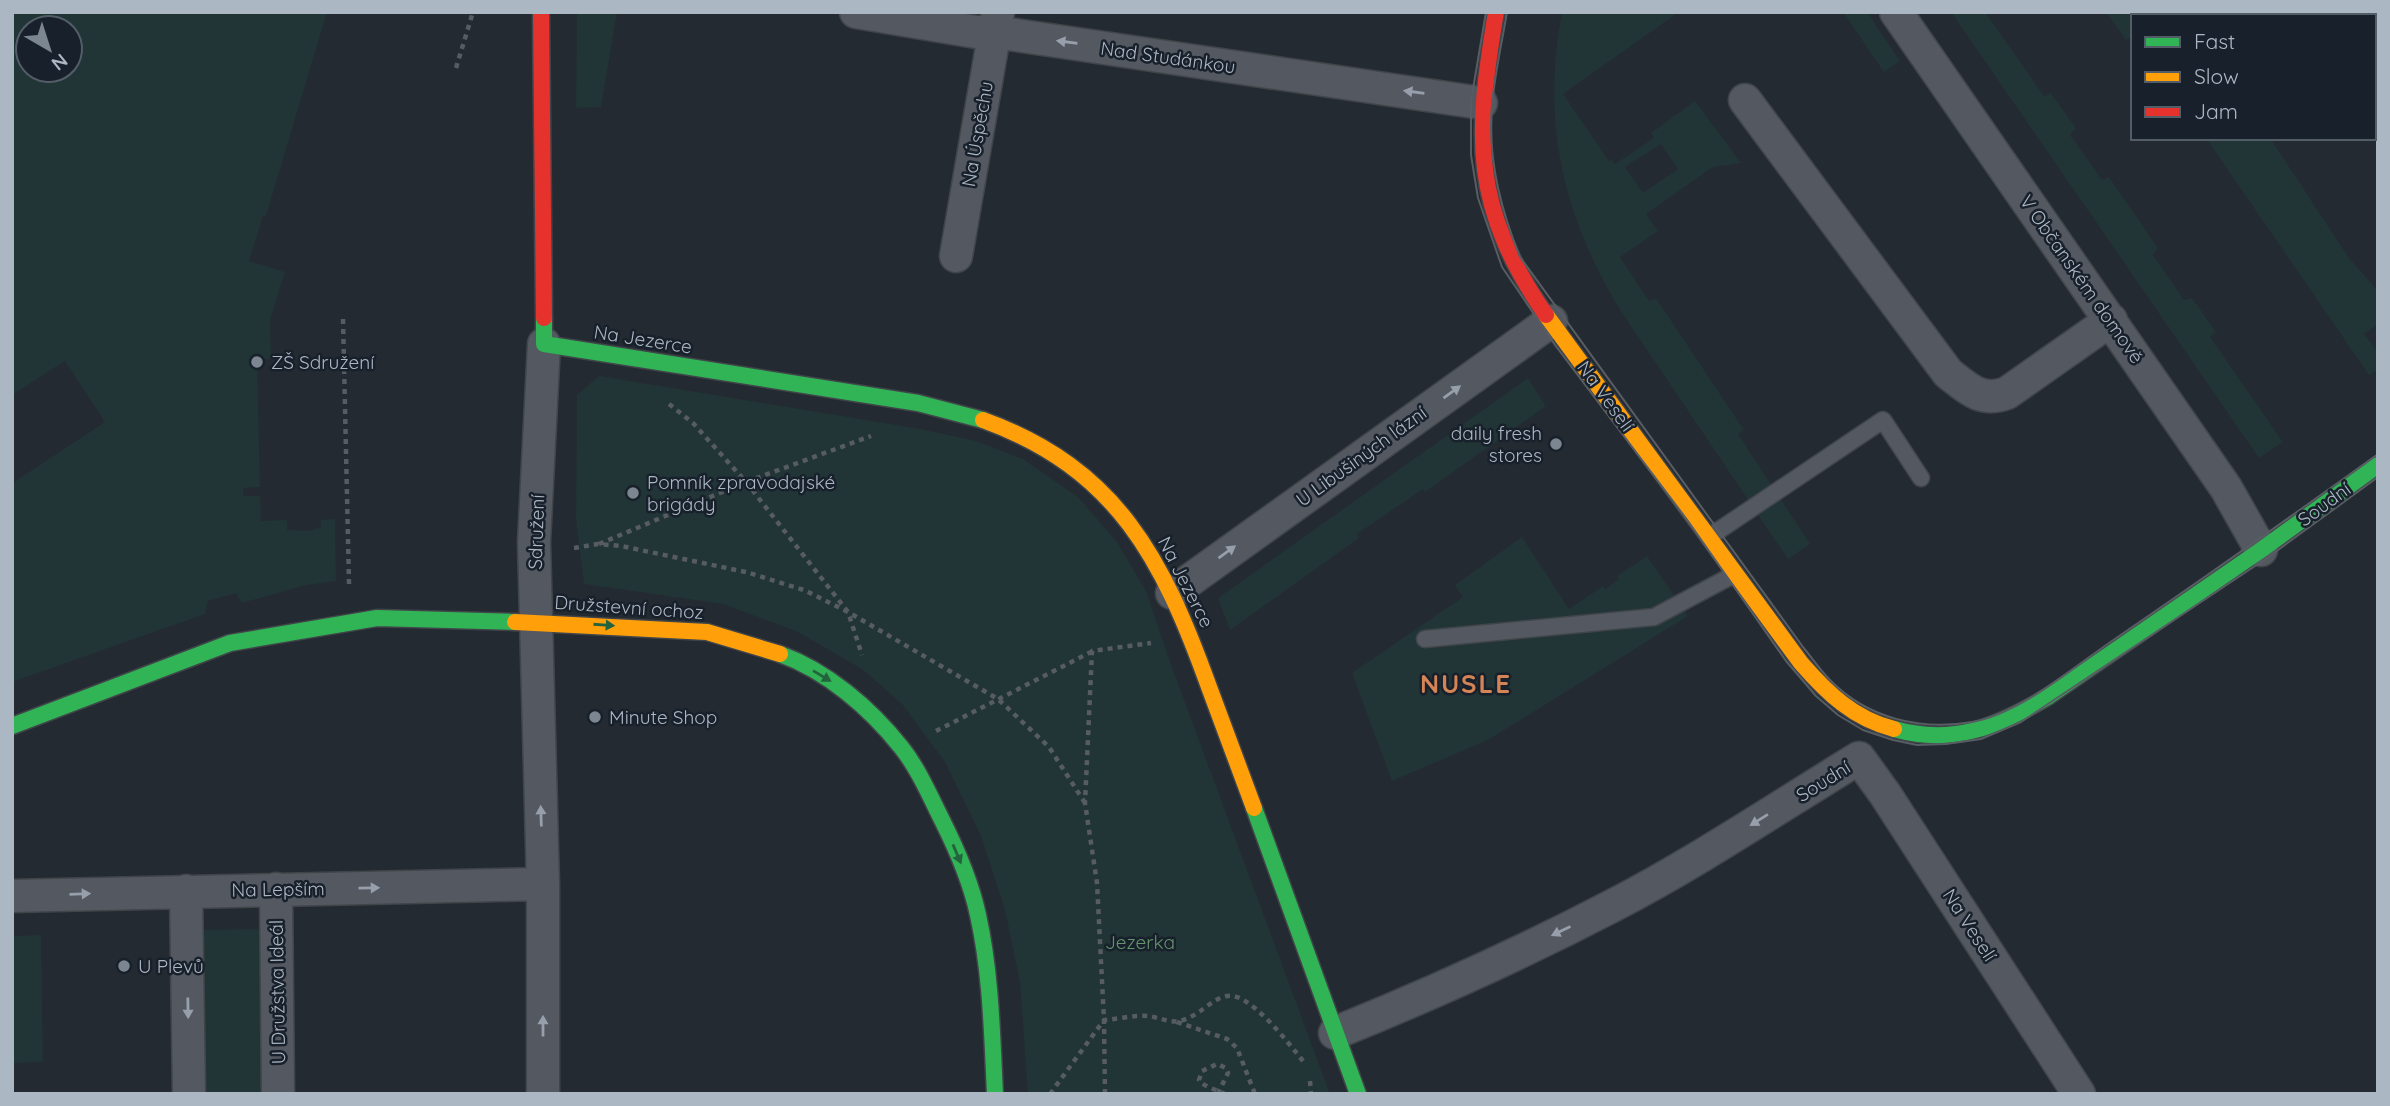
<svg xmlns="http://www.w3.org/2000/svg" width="2390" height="1106" font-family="Quicksand,sans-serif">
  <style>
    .green { fill: #213436; fill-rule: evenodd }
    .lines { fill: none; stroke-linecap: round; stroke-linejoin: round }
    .lane-casing { stroke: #40454a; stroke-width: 19 }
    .street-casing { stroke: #40454a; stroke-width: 35 }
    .fast-casing { stroke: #40454a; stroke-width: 19 }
    .slow-casing { stroke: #40454a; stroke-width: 19 }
    .jam-casing { stroke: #40454a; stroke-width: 19 }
    .path { stroke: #565c62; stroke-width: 4.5; stroke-dasharray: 5 5; stroke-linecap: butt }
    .lane { stroke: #545860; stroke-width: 16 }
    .street { stroke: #545860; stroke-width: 32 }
    .fast { stroke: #30b455; stroke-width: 16 }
    .slow { stroke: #ff9f0a; stroke-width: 16 }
    .jam { stroke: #e5322d; stroke-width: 16 }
    .tram { stroke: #575d63; stroke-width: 2 }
    .oneway { fill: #969fab }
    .oneway2 { fill: #23633e }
    .poi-dot { fill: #7c8691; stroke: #18212b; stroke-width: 2.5 }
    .labels { text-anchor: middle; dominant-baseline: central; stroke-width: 5; stroke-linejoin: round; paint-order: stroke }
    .street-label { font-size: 19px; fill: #acb7c4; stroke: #18212b }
    .poi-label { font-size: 19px; fill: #acb7c4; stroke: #18212b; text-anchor: start }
    .park-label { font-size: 19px; fill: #63946b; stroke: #18212b }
    .district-label { font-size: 26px; font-weight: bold; letter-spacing: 2px; fill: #d58456; stroke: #18212b }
  </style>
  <rect width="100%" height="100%" fill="#242a31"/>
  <!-- green -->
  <path class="green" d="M12,12H327L266,216H263L249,261L285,272L270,320L271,359L257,360L260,487L243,488L244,496H260L261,521L287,520V530L313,531L314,529L321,528V520L335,519L336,581L306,585L242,603L236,593L208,601L205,614L12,682V480L14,482L105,422L65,361L12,395ZM28,28H70V70H28Z
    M577,12H617L601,107L576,108Z
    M1562,12H1679L1563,94L1609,161L1612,160L1615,164L1654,138L1651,133L1695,101L1741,163L1713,167L1646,214L1658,231L1620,257L1649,301L1656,298L1744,430L1738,434L1810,544L1788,559C1749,502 1711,444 1672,387C1654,359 1633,331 1616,303C1561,209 1542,120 1562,12ZM1661,144L1678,169L1643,193L1625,167Z
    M1843,12H1867L1900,61L1884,72Z
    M1951,12H1985L2044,96L2051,93L2076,128L2070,135L2102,180L2109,177L2158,248L2153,255L2184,300L2192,298L2216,332L2210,337L2283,442L2259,458Z
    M2106,12H2186L2188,16H2133V35L2126,40Z
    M2206,138H2270L2349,258L2378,291V324L2364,334L2378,352V369L2369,375Z
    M599,376L921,429L976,441L1023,459L1078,497L1117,542L1146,591L1173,670L1330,1094H1028L1020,982L1005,910L981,836L945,762L902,704L862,669L796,631L723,604L584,584L576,520L577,395Z
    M1528,378L1546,406L1425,492L1423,489L1357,534L1359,538L1230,630L1218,598Z
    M1522,537L1569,609L1603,586L1605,589L1619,579L1617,576L1647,556L1688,616L1488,740L1392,781L1352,673L1463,597L1455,585Z
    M260,929L262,1094H206L203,930Z
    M41,935L43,1062L14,1063V1094H12V936Z"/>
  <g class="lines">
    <!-- lane casing -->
    <g class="lane-casing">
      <path id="lane" d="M1709,537L1883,420L1921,478
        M1425,639L1654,617L1735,574"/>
    </g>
    <!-- street casing -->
    <g class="street-casing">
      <path id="street" d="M856,12L976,32H995L1481,103
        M1896,12L2226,488L2261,550
        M1745,100L1948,373C1967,388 1981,403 2007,393L2111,320
        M956,256L998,12
        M1172,593L1551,321
        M1859,758L1885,794L2079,1094
        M276,889L278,1094
        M186,891L189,1094
        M12,896L543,884
        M1335,1033C1429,995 1522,953 1612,906C1697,862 1777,808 1859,758
        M543,1094V884L534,542L544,344"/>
    </g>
    <!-- fast casing -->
    <g class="fast-casing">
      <path id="fast" d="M544,318V344L918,403L983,420
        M780,654C827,671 870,708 901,747C918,768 930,796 942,820C957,850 971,882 978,915C991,973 992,1034 995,1094
        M12,726L230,643L377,618L515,622
        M1894,729C1954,746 1998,726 2049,696L2261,550L2378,465
        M1254,808L1358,1094"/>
    </g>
    <!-- slow casing -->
    <g class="slow-casing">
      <path id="slow" d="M1546,315L1801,663C1827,693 1854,719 1894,729
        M983,420C1118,469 1163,560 1209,687C1224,727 1239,767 1254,808
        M515,622L707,632L780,654"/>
    </g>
    <!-- jam casing -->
    <g class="jam-casing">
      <path id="jam" d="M541,12L544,318
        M1496,12C1475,137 1471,206 1546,315"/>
    </g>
    <!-- path -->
    <path class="path" d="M456,68L473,12
      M343,319L349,584
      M669,404L693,423L746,482L848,612L862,655
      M599,544L746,482L871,436
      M574,548L598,544L621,546L746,572L804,590L848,612L998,699L1049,747L1085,803
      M936,731L1091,652
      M1177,1022L1227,1039L1237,1048L1255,1094
      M1310,1081L1311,1094
      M1050,1094L1104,1020C1118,1019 1134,1015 1148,1016C1158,1017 1169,1023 1179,1021C1201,1016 1210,999 1227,996C1249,991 1290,1045 1303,1061
      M1105,1094L1104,1020L1097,883L1085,803L1092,651L1151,643
      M1218,1094L1219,1091L1228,1073L1226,1068L1217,1064L1202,1071L1199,1080C1204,1087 1217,1090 1225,1094"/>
    <!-- lane -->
    <use href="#lane" class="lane"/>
    <!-- street -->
    <use href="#street" class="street"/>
    <!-- fast -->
    <use href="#fast" class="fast"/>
    <!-- slow -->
    <use href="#slow" class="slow"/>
    <!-- jam -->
    <use href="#jam" class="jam"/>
    <!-- tram -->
    <path class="tram" d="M1486,12L1471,101V155L1478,198L1502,267L1555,345L1688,521L1786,661L1816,696L1838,715L1863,730L1893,740L1917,745L1946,744L1981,739L2021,722L2267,558L2378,477
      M1507,12C1502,42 1495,73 1492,104C1487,157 1500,208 1520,257L1803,647C1812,658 1820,670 1830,680C1867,718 1920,731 1972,722C2019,714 2070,670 2109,643C2200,581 2289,518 2378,454"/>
  </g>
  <!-- one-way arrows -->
  <defs><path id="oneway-solid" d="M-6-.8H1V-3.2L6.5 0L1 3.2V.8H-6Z" transform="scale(1.75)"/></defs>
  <g class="oneway">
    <use href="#oneway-solid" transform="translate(1067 42) rotate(-172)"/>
    <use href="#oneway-solid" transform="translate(1414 92) rotate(-172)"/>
    <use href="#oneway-solid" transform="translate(1452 392) rotate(-36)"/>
    <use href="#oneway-solid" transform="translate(1227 552) rotate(-36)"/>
    <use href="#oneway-solid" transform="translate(541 816) rotate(-92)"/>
    <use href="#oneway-solid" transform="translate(1759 820) rotate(148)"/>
    <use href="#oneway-solid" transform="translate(369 888) rotate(-1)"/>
    <use href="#oneway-solid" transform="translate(80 894) rotate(-2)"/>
    <use href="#oneway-solid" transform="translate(1561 931) rotate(154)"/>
    <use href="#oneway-solid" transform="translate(188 1008) rotate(89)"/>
    <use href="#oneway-solid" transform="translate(543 1026) rotate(-90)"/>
  </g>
  <g class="oneway2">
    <use href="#oneway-solid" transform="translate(604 625) rotate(4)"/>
    <use href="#oneway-solid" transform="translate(822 676) rotate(31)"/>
    <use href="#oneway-solid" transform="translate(957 854) rotate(67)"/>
  </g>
  <!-- markers -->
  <g class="poi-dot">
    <circle cx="257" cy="362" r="7"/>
    <circle cx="1556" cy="444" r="7"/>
    <circle cx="633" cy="493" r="7"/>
    <circle cx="595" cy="717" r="7"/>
    <circle cx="124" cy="966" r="7"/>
  </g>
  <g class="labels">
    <!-- street labels -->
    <g class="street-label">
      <text transform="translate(1168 57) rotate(8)">Nad Studánkou</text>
      <text transform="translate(977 134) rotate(-80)">Na Úspěchu</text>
      <text transform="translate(2082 279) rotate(55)">V Občanském domově</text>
      <text transform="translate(643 339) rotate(9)">Na Jezerce</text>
      <text transform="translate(1606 396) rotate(54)">Na Veselí</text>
      <text transform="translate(1361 456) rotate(-36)">U Libušiných lázní</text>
      <text transform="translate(2324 504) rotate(-36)">Soudní</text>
      <text transform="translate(536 532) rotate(-88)">Sdružení</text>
      <text transform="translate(1186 582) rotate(63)">Na Jezerce</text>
      <text transform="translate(629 607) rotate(4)">Družstevní ochoz</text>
      <text transform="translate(1823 781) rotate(-32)">Soudní</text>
      <text transform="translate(278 889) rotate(-1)">Na Lepším</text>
      <text transform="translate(1970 925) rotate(57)">Na Veselí</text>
      <text transform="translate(277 992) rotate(-91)">U Družstva Ideál</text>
    </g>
    <!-- poi labels -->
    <g class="poi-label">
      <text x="271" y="362">ZŠ Sdružení</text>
      <text x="1542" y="433" text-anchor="end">daily fresh<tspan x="1542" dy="22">stores</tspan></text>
      <text x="647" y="482">Pomník zpravodajské<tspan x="647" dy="22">brigády</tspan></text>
      <text x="609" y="717">Minute Shop</text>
      <text x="138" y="966">U Plevů</text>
    </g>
    <!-- park labels -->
    <g class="park-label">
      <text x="1140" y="942">Jezerka</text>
    </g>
    <!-- district labels -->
    <g class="district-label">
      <text x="1466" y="683">NUSLE</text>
    </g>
  </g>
  <!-- border -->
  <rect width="2390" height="1106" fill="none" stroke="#acb7c4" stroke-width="28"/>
  <!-- legend -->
  <rect x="2131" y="14" width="245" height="126" fill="#18212b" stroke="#535d68" stroke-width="2"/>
  <rect x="2145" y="37" width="35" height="10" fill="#30b455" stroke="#535d68" stroke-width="2"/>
  <text x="2194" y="49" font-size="21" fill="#acb7c4">Fast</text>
  <rect x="2145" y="72" width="35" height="10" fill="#ff9f0a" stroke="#535d68" stroke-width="2"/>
  <text x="2194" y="84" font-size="21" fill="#acb7c4">Slow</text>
  <rect x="2145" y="107" width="35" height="10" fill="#e5322d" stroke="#535d68" stroke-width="2"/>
  <text x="2194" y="119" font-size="21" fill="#acb7c4">Jam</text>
  <!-- north arrow -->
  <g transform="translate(49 49) rotate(141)"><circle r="33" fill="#18212b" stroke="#535d68" stroke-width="2"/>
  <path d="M0-5L12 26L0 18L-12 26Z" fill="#7c8691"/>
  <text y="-10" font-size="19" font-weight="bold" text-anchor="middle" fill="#acb7c4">N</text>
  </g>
</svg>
